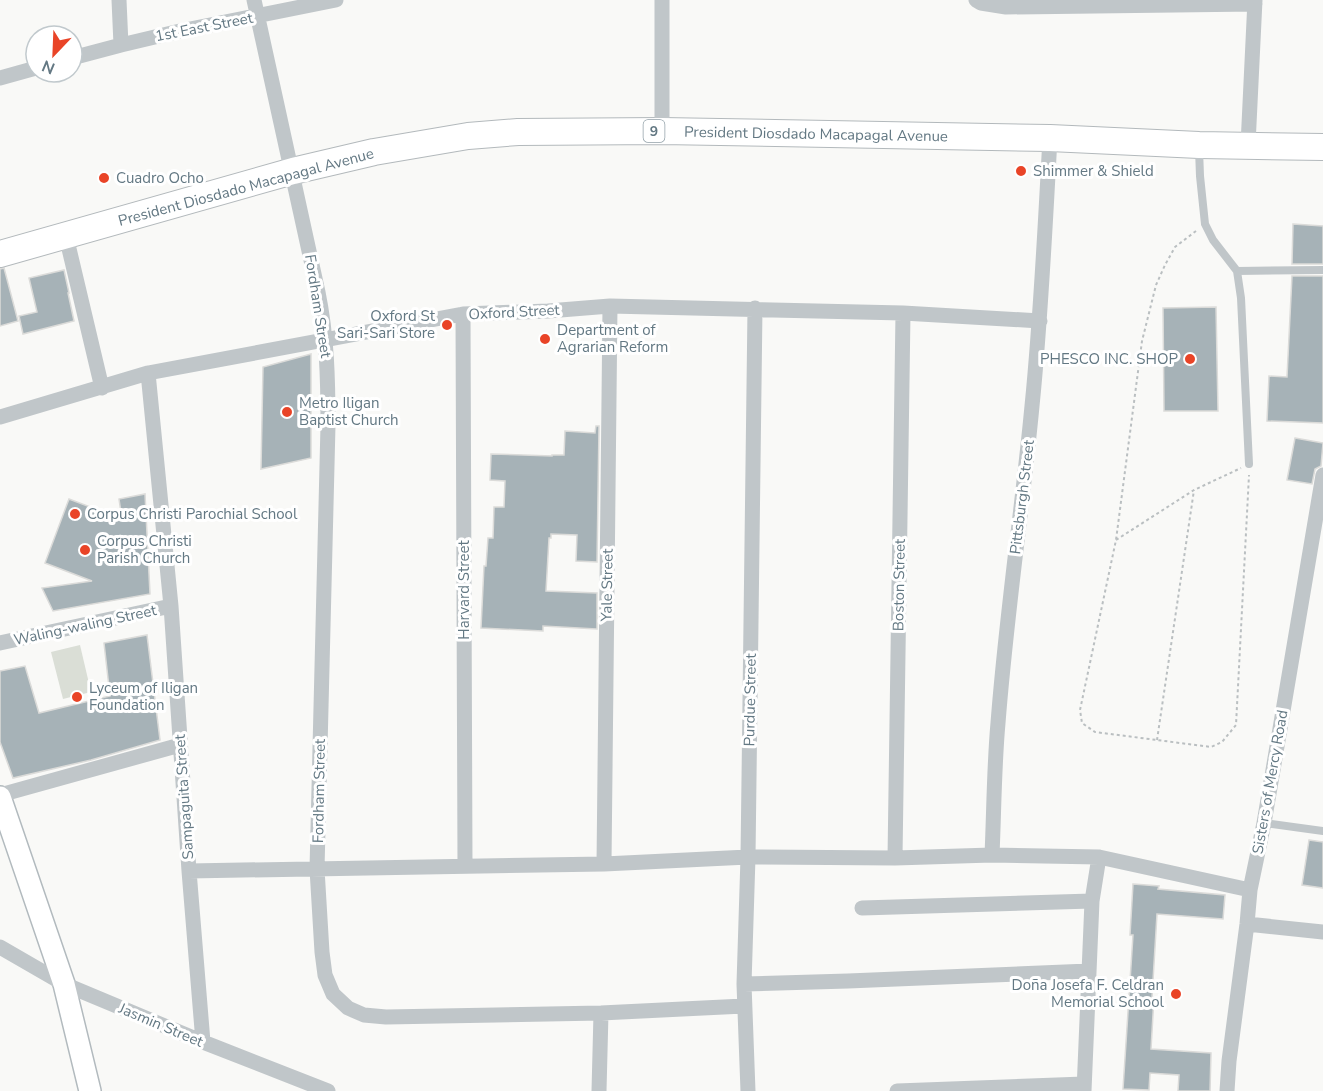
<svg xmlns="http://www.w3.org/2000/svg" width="1323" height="1091" font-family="'Nunito Sans',sans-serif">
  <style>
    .green { fill: #daded6 }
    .building { fill: #a6b2b7; stroke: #dbdbd9; stroke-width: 1.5 }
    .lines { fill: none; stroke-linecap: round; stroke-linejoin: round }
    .secondary-casing { stroke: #b2babe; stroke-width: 24 }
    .trunk-casing { stroke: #b3b9bc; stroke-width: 28 }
    .path { stroke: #babfc1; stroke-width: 2; stroke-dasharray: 3 3; stroke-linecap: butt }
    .service { stroke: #c0c6c9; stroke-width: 8 }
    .minor { stroke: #c0c6c9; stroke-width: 15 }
    .secondary { stroke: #fff; stroke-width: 21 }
    .trunk { stroke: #fff; stroke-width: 26 }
    .poi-dot { fill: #e94427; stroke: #fff; stroke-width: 2 }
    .labels { text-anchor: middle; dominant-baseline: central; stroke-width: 6; stroke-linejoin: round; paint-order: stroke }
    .shield { fill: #fff; stroke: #92a0a8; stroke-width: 1.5 }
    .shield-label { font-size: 14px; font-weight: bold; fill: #637883 }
    .street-label { font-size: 15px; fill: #637883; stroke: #fff }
    .poi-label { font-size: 15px; fill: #637883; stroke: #fff; text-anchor: start }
  </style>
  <rect width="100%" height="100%" fill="#f9f9f7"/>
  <!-- green -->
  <path class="green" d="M80,645L91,692L63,699L51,652Z"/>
  <!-- building -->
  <path class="building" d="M1293,224L1323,226V264H1292Z
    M4,268L18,321L0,326V269Z
    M64,270L69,293H68L74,321L23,334L19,316L37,312L29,278Z
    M1292,276H1323V423L1267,421L1269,376L1287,377Z
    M1216,307L1218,411H1164L1163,308Z
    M311,354V458L261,469L263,367Z
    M596,426H599L597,562L576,561L577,535L551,534V538H549L546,591L597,593V629L543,626V631L481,628L484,566H486L488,538H493L494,507H504L505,481L490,480L491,454L552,456V455H564L565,431L595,433Z
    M1295,438L1323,443L1321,466L1315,469L1312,484L1287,480Z
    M145,494L150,594L53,611L42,588L92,581L45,563L69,499L122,519L119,499Z
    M147,635L160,740L91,760L13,778L0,742V671L25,666L39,713L110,696L104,643Z
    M1309,840L1323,842V888L1302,885Z
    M1133,884L1159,886L1158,889L1225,895L1223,919L1157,914L1152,997H1154L1151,1049L1211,1053L1210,1091H1178L1179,1075L1150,1073L1149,1090L1123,1089L1133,935H1130Z"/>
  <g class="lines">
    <!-- secondary casing -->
    <g class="secondary-casing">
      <path id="secondary" d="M0,797L64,984L90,1091"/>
    </g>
    <!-- trunk casing -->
    <g class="trunk-casing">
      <path id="trunk" d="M0,254L293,171L374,152L468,136L518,132L662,131L1050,138L1199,145L1323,147"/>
    </g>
    <!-- path -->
    <path class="path" d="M1196,231L1175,247L1165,265L1156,285L1142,341L1116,540L1080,710L1082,723L1095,732L1211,747L1222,742L1236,725L1249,475
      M1116,540L1194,490L1241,468
      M1157,740L1194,490"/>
    <!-- service -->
    <path class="service" d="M1199,149L1200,176L1205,224L1213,240L1237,271L1241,298L1249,464
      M1237,271L1323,270
      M1264,823L1323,831"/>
    <!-- minor -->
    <path class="minor" d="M119,0L121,45
      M254,0L318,292C327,336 328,380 328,425L317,869L322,952L325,975L333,994L348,1008L364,1015L386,1017L601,1013L744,1006
      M976,0L981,3L1006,7L1255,4
      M72,58L121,45L180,31L336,0
      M0,78L36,68
      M662,131V0
      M1248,145L1255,0
      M66,236L102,388
      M463,314L465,866
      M148,373L171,606L189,871L203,1042
      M0,417L148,373L463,314L548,311L610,306L903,313L1040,321
      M0,643L171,606
      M0,795L180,745
      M992,855C994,811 994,767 998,723C1006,617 1022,512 1032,406C1041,317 1045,228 1050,138
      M895,858L903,313
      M604,864L610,306
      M189,871L604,864L748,857L895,858L992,855L1099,857L1250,890
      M862,908L1092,901
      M1247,924L1323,932
      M0,947L64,984L203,1042L328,1091
      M744,984L848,981L1089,971
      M599,1091L601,1013
      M748,1091L744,984L748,857L755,308
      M897,1091L1084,1084
      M1084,1091L1092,901L1099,857
      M1227,1091L1229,1061L1247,924L1250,890L1264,823L1323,475"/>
    <!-- secondary -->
    <use href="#secondary" class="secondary"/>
    <!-- trunk -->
    <use href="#trunk" class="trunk"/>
  </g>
  <!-- markers -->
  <g class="poi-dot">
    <circle cx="1021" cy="171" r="6"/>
    <circle cx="104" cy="178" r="6"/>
    <circle cx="447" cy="325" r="6"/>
    <circle cx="545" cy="339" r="6"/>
    <circle cx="1190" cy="359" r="6"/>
    <circle cx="287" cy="412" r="6"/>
    <circle cx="75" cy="514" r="6"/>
    <circle cx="85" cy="550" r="6"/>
    <circle cx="77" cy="697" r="6"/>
    <circle cx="1176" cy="994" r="6"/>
  </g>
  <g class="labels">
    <!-- shield labels -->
    <rect class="shield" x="643.5" y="120" width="21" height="22" rx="4.5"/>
    <g class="shield-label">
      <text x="654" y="131">9</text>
    </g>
    <!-- street labels -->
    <g class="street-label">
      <text transform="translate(204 27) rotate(-11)">1st East Street</text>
      <text transform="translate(816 134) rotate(1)">President Diosdado Macapagal Avenue</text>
      <text transform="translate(246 187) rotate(-15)">President Diosdado Macapagal Avenue</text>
      <text transform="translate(318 306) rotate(81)">Fordham Street</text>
      <text transform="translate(514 312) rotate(-3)">Oxford Street</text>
      <text transform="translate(1022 497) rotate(-83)">Pittsburgh Street</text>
      <text transform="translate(607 585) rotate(-89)">Yale Street</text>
      <text transform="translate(899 585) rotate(-89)">Boston Street</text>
      <text transform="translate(464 590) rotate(-90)">Harvard Street</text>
      <text transform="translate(85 625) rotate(-12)">Waling-waling Street</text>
      <text transform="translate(750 700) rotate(-89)">Purdue Street</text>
      <text transform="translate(1270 782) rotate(-80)">Sisters of Mercy Road</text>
      <text transform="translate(319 791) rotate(-89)">Fordham Street</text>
      <text transform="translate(184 797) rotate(-94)">Sampaguita Street</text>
      <text transform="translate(161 1025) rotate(23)">Jasmin Street</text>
    </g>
    <!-- poi labels -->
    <g class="poi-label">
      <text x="1033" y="171">Shimmer &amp; Shield</text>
      <text x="116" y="178">Cuadro Ocho</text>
      <text x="435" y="316" text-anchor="end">Oxford St<tspan x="435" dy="17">Sari-Sari Store</tspan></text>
      <text x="557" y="330">Department of<tspan x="557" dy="17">Agrarian Reform</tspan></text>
      <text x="1178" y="359" text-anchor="end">PHESCO INC. SHOP</text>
      <text x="299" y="403">Metro Iligan<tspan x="299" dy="17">Baptist Church</tspan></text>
      <text x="87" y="514">Corpus Christi Parochial School</text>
      <text x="97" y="541">Corpus Christi<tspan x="97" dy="17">Parish Church</tspan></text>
      <text x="89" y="688">Lyceum of Iligan<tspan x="89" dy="17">Foundation</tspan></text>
      <text x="1164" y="985" text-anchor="end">Doña Josefa F. Celdran<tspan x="1164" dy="17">Memorial School</tspan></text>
    </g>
  </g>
  <!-- north arrow -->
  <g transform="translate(54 54) rotate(203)"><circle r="28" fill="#ffffff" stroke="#c1c9cd" stroke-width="1.5"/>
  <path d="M0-4.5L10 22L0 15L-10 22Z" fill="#e94427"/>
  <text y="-9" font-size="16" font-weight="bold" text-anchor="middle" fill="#637883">N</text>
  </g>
</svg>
